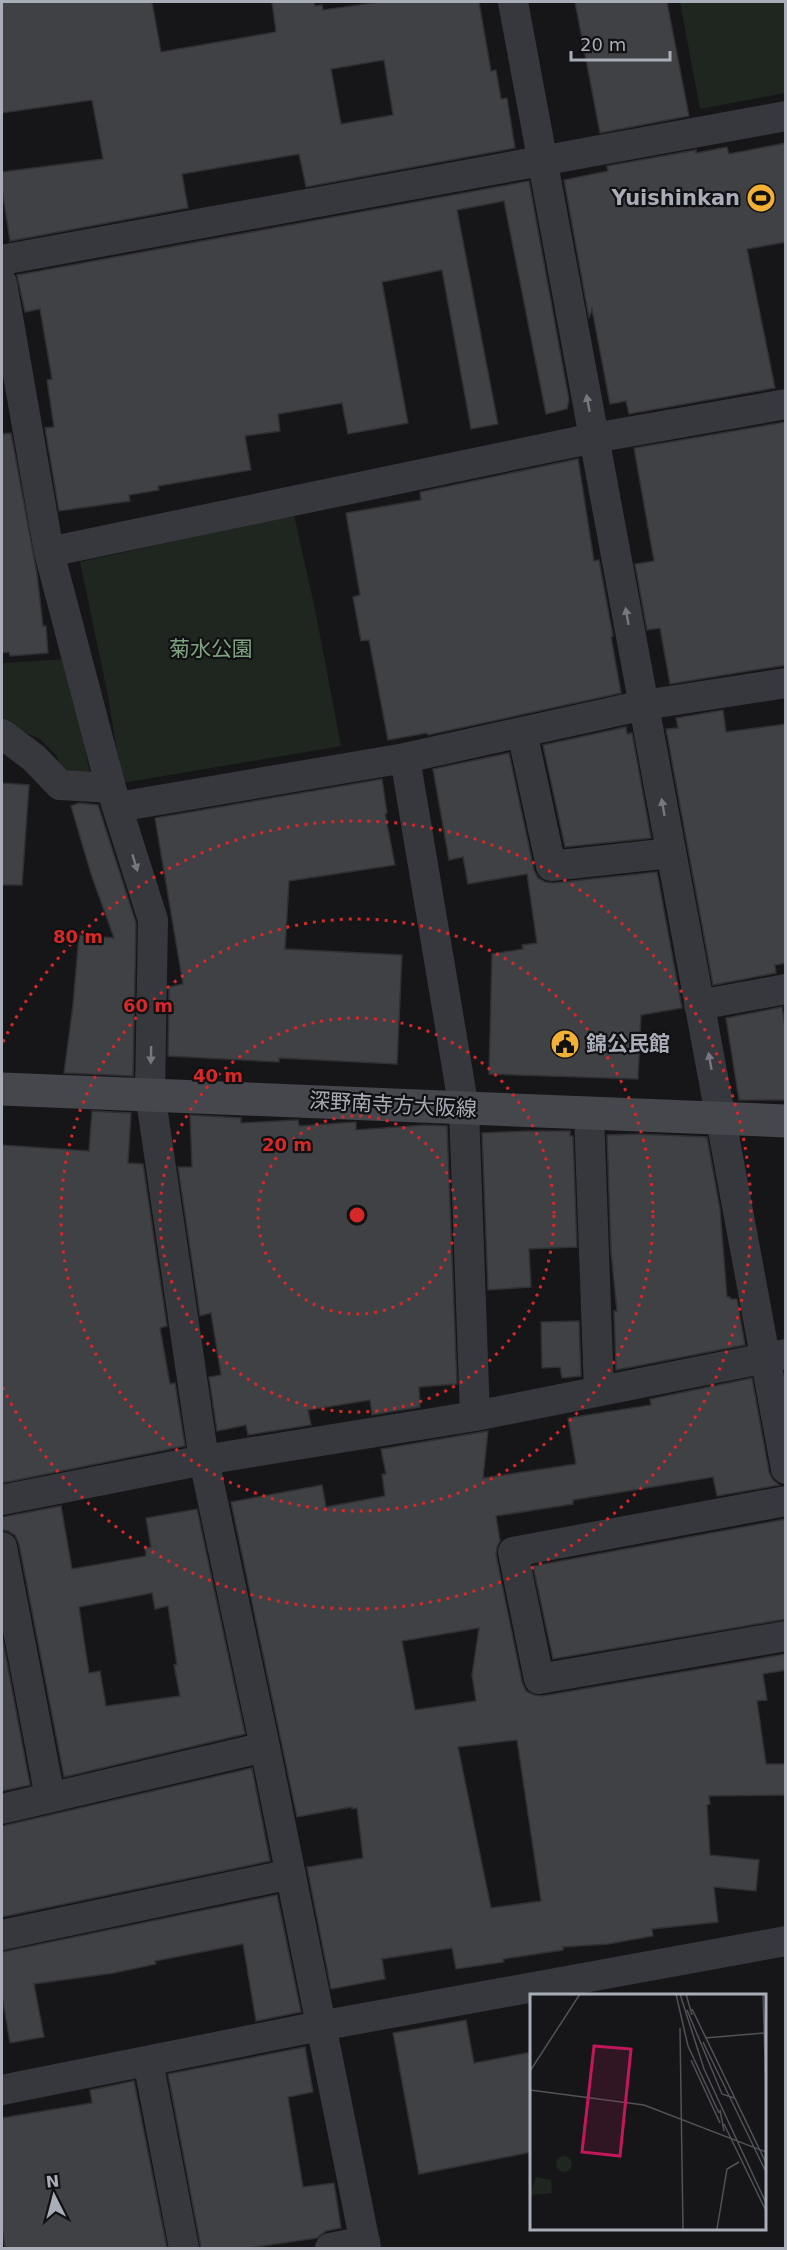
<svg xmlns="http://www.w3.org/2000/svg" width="787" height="2250" font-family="'DejaVu Sans','Noto Sans JP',sans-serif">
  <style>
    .green { fill: #1e261f }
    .building { fill: #404145; stroke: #303034; stroke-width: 1.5; fill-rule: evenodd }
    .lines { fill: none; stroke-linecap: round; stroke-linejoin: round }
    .minor { stroke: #37383d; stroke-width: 30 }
    .secondary { stroke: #45474d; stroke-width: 33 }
    .oneway { fill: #757881 }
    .ring { fill: none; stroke: #d62828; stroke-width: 3; stroke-dasharray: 3 6 }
    .labels { text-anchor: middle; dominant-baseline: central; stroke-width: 4.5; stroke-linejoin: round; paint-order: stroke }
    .poi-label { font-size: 21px; font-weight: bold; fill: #a8adb8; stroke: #111113; text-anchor: end }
    .park-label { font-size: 21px; fill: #7fa381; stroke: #111113 }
    .street-label { font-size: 21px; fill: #a8adb8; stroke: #111113 }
    .inset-road { fill: none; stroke: #505258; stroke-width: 1.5 }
    .view { fill: #c2185b; fill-opacity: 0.15; stroke: #c2185b; stroke-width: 3 }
    .inset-edge { fill: none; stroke: #a8adb8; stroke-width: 3 }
    .centre { fill: #d62828; stroke: #111113; stroke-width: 3 }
    .ring-label { font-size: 18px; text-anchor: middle; font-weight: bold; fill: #d62828; stroke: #111113; stroke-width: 4.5; stroke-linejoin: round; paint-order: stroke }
  </style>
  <rect width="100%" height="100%" fill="#161618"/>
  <!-- green -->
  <path class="green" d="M680,2H785V93L700,109Z
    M294,515L315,609L341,746L122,783L108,696L80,562Z
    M68,659L90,774L63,776L57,756L40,739L2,722V663Z"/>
  <!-- building -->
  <path class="building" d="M2,2H152L161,52L276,32L272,2H314L315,6L322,5L323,10L380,2H479L491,71L496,70L501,99L507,98L515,148L306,187L299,154L182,174L188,208L10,241L2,189V172L103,159L92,100L2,113ZM384,60L393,115L341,124L331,69Z
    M575,2H667L689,116L600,133Z
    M786,143V242L747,249L775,388L629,414L626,401L610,404L592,309L589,318L564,180L608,171L607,166L696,150V153L727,147L729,154Z
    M529,181L569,400L567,409L546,414L504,201L457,210L498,424L471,429L442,270L382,282L408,423L348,434L342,403L278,414L280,431L245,436L251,470L158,486L159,490L129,495L130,501L59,511L45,428L54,427L47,380L52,379L40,309L25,312L17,275Z
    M786,422V665L670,684L660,628L647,630L635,564L654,561L634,448Z
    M11,433L37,574L43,626H46L48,653L10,656L9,652L2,653V434Z
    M578,459L594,561L599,560L613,636L611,637L621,693L428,735L427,733L388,740L369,640L361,641L353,597L360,595L346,513L421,500L420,492Z
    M723,710L726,732L786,724V963L775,965L776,973L713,985L666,729L678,728L676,718Z
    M626,727L627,734L632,733L651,838L565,847L543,745Z
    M509,753L534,870L538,878L545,882L553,883L657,872L682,1008L641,1015L638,1079L489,1074L492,954L523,949L522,945L537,943L527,874L468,884L463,857L449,860L433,769Z
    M382,779L387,813L385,814L395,865L289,881L285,949L402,955L397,1064L279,1058V1062L168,1056L169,987L183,984L155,818Z
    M2,783L29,785L22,885H2Z
    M79,803L98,805L136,923L133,1076L64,1073L73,1005L79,935L114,938L91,874L71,806Z
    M782,1007L786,1033V1100H739L726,1018Z
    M92,1111L131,1113L128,1163L143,1164L167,1326L160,1328L170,1384L175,1383L185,1446L2,1483V1145L89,1151Z
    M190,1115L241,1118V1123L298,1120L299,1126L356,1122V1130L425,1125L447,1126L457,1384L419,1387L420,1407L372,1415L370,1400L308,1410L311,1425L248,1435L246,1425L217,1431L209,1377L221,1375L211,1313L200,1316L178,1167H192Z
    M528,1131H570V1136H573L577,1247L529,1249L531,1287L488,1290L482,1133Z
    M638,1134L707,1137L720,1209L727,1297H730V1299H737L745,1345L616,1370L614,1311H617L611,1252L607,1135Z
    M579,1321L581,1376L562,1378L560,1367L542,1368L541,1322Z
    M752,1378L769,1472L773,1480L779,1485L717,1496L713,1477L573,1500V1504L496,1516L500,1541L497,1547L496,1555L522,1682L526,1691L534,1695L542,1696L786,1654V1670L763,1674L767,1700L757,1701L766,1764H786V1795L709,1796L710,1804L707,1805L710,1855L759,1860L756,1891L714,1887L718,1922L652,1929L653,1936L608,1944L563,1947V1950L503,1959L504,1962L456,1969L452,1948L382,1959L385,1979L331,1989L307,1867L363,1858L357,1808L352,1809V1807L297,1817L231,1502L322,1485L326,1507L385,1496L382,1474H386L381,1449L488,1431L483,1478L576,1464L568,1418L651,1405L650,1399ZM479,1628L472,1675L476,1701L415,1710L402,1641ZM517,1740L541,1901L491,1908L458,1747Z
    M61,1506L72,1569L146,1556L145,1548L151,1547L146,1518L197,1509L245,1734L64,1777L19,1544L15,1535L8,1531L2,1530V1517ZM152,1593L155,1609L168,1606L177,1665H174L180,1696L106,1706L100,1671L89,1673L79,1607Z
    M786,1519V1619L553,1659L533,1566Z
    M2,1636L30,1785L2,1791Z
    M252,1768L270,1861L2,1917V1826Z
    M277,1895L301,2012L256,2021L243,1944L155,1961L156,1964L114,1973L34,1984L44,2037L10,2043L2,1996V1952Z
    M466,2020L474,2063L532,2052V2152L419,2174L393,2033Z
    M305,2047L313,2092L288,2097L303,2187L334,2183L341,2228L326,2231L317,2238L249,2248H201L168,2074Z
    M134,2081L167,2248H5L2,2228V2118L92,2103L90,2090Z"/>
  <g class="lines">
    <!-- minor -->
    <path class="minor" d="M513,2L786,1469
      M2,260L786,116
      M2,283L49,552L111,788L153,920L150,1093L204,1460L265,1747L366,2248
      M49,552L594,438L786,404
      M522,732L551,866L671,853
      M2,734L34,758L60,785L111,788
      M405,758L464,1109L475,1416
      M118,807L405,758L644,705L786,683
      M699,1005L786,989
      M589,1114L599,1390
      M2,1500L204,1460L475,1416L786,1354
      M786,1501L513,1552L539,1679L786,1636
      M2,1547L50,1797
      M2,1809L265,1747
      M2,1935L291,1874
      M148,2061L184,2248
      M2,2090L320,2026L786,1941
      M330,2248L365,2241"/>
    <!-- secondary -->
    <path class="secondary" d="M2,1089L786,1121"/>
  </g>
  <!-- one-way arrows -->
  <defs><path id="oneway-solid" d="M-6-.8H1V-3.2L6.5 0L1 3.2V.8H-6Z" transform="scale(1.5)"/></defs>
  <g class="oneway">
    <use href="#oneway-solid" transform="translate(588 403) rotate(-101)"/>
    <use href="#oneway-solid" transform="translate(627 616) rotate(-100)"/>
    <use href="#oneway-solid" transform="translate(663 807) rotate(-100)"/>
    <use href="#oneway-solid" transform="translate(135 863) rotate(73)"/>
    <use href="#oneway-solid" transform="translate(151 1055) rotate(91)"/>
    <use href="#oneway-solid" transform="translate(710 1061) rotate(-100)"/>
  </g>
  <!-- distance rings -->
  <g class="ring">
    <circle cx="357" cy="1215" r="99"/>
    <circle cx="357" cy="1215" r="197"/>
    <circle cx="357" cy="1215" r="296"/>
    <path d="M3 1042A394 394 0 1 1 3 1388"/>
  </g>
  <!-- icons -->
  <defs>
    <g id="stadium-disc" transform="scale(1.5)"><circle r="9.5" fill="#f2b134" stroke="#111113"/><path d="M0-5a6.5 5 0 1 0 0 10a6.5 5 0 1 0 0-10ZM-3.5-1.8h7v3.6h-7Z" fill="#111"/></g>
    <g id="civic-disc" transform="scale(1.5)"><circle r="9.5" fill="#f2b134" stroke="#111113"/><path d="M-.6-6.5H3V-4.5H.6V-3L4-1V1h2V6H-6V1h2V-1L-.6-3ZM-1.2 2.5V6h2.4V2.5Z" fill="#111"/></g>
  </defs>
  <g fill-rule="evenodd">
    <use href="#stadium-disc" x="761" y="198"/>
    <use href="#civic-disc" x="565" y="1044"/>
  </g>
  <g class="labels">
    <!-- poi labels -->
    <g class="poi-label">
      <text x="740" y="198">Yuishinkan</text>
      <text x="586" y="1044" text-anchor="start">錦公民館</text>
    </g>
    <!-- park labels -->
    <g class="park-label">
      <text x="211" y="649">菊水公園</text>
    </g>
    <!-- street labels -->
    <g class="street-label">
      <text transform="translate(393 1105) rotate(3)">深野南寺方大阪線</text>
    </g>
  </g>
  <!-- overview -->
  <g transform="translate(530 1994)">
    <rect width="236" height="236" fill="#161618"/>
    <path d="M26 170a8 8 0 1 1 16 0a8 8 0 1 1-16 0ZM6,183L21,186L22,199L0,201Z" fill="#1e261f"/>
    <path class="inset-road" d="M146,0L158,52L189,119M150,0L174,75L236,209M156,0L162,21M233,0L236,98M162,15L236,169M157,16L192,100L204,104M150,34L153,235M175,44L234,39M173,48L236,178M161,66L190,129M0,77L50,0M0,96L114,111L236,158M190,116L194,137M194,130L236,217M187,235L197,175L209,168"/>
    <path class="view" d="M64,52L101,55L90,162L52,158Z"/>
    <rect width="236" height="236" class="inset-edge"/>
  </g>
  <circle cx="357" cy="1215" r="9" class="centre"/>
  <g class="ring-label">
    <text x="78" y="943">80 m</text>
    <text x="148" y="1012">60 m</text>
    <text x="218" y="1082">40 m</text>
    <text x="287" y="1151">20 m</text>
  </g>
  <!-- border -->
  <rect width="787" height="2250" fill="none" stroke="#a8adb8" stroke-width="6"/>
  <!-- north arrow -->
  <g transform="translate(54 2196) rotate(354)" stroke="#111113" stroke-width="4.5" paint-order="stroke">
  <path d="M0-4.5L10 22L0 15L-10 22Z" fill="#a8adb8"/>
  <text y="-9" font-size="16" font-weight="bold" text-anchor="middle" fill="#a8adb8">N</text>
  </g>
  <!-- scale -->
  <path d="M571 51v9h99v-9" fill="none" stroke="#a8adb8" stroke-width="3"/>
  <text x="580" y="51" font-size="18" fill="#a8adb8" stroke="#111113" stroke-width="4.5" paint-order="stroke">20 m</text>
</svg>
